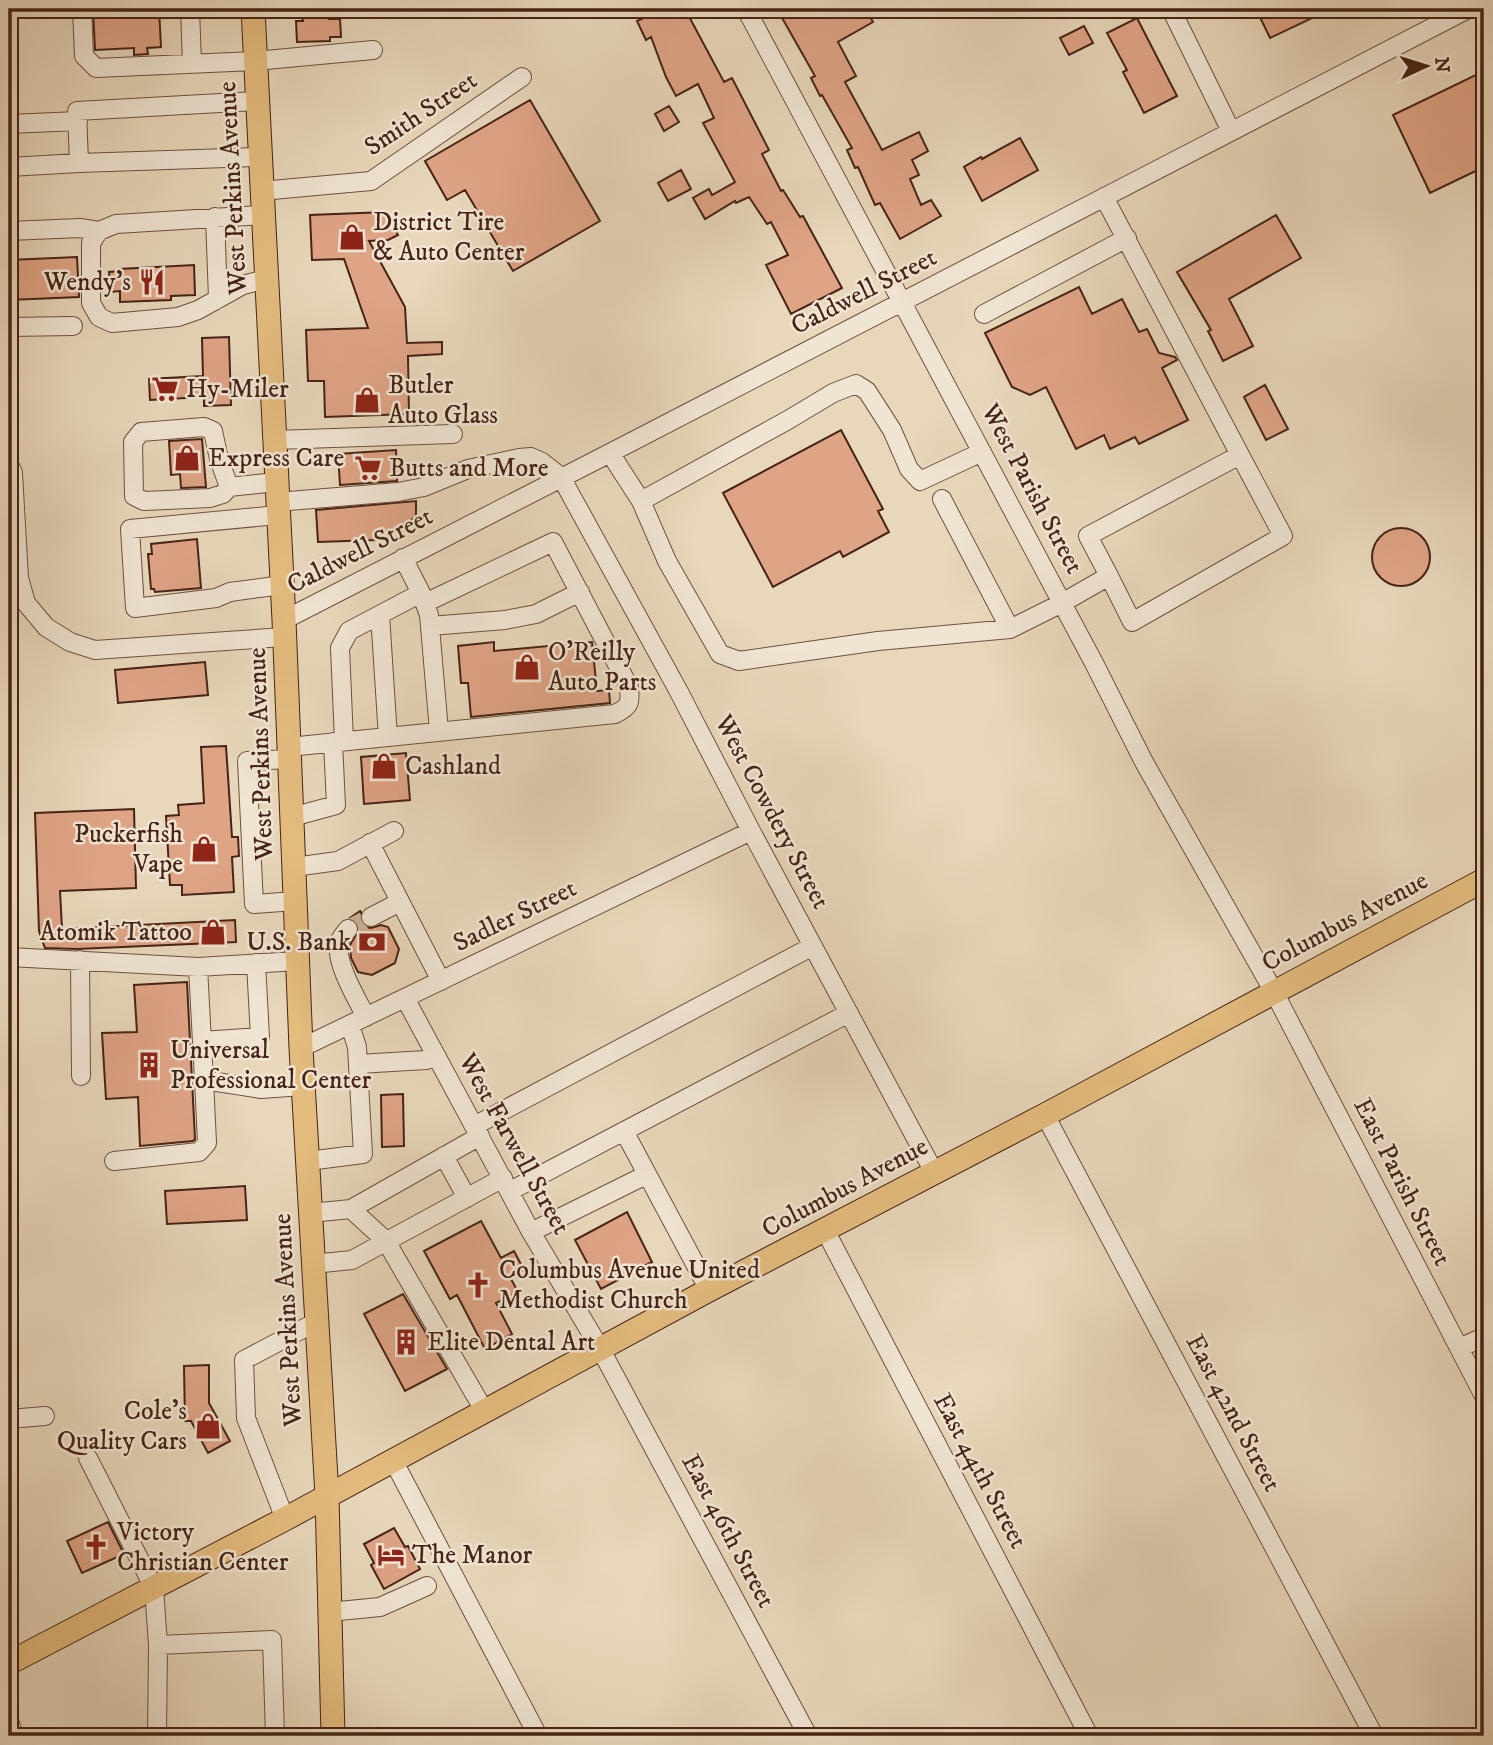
<svg xmlns="http://www.w3.org/2000/svg" width="1493" height="1745" font-family="'IM FELL DW Pica',serif">
  <style>
    .building { fill: #dfa486; stroke: #462316; stroke-width: 2 }
    .lines { fill: none; stroke-linecap: round; stroke-linejoin: round }
    .minor-tunnel { stroke: #c8b39a; stroke-width: 18; stroke-dasharray: 18 9; stroke-linecap: butt }
    .minor-casing { stroke: #6e503f; stroke-width: 20 }
    .major-casing { stroke: #462316; stroke-width: 25 }
    .minor { stroke: #f0e5d3; stroke-width: 18 }
    .major { stroke: #e4bc7e; stroke-width: 23 }
    .labels { text-anchor: middle; dominant-baseline: central; stroke-width: 5; stroke-linejoin: round; paint-order: stroke }
    .street-label { font-size: 26px; fill: #462316; stroke: #f0e5d3 }
    .poi-label { font-size: 26px; fill: #462316; stroke: #f0e5d3; text-anchor: start }
  </style>
  <rect width="100%" height="100%" fill="#e8d7bb"/>
  <filter id="stains"><feTurbulence type="fractalNoise" baseFrequency=".00286" numOctaves="4"/><feColorMatrix values="0 0 0 0 .2 0 0 0 0 .09 0 0 0 0 .02 0 0 0 .5 -.17"/></filter>
  <radialGradient id="worn" r=".72"><stop offset=".6" stop-color="#630" stop-opacity="0"/><stop offset="1" stop-color="#630" stop-opacity=".3"/></radialGradient>
  <!-- building -->
  <path class="building" d="M93,9H159L161,47L147,48L148,54L134,55V48L95,50Z
    M662,9H685L724,82L732,78L769,150L762,154L781,191L783,190L800,217L803,216L842,288L791,314L766,265L788,255L771,222L767,224L749,197L736,203L735,201L705,219L693,198L709,189L712,195L735,182L703,123L714,118L698,84L676,96L666,77L651,37L646,40L637,21Z
    M777,9H865L873,22L838,42L856,76L845,82L882,150L919,132L928,151L912,160L919,175L910,179L921,205L931,200L941,216L900,239L880,203L875,205L858,167L855,168L847,150L852,148L822,95L820,96L811,78L815,76Z
    M1256,9H1331L1270,38Z
    M329,14V19H340L341,37H330V41L297,42L296,21H303L302,16Z
    M1137,18L1177,96L1144,113L1123,72L1127,70L1107,33Z
    M1084,26L1093,43L1069,55L1060,38Z
    M1484,71V167L1430,193L1393,115Z
    M530,100L600,221L513,271L465,190L447,200L425,161Z
    M669,106L679,122L664,131L655,114Z
    M1020,138L1038,170L982,201L964,167L981,157L982,159Z
    M681,170L691,189L668,201L658,183Z
    M386,212L398,235L388,240L369,241L405,307L407,343L442,342V354L408,356L409,414L325,417L324,381H308L306,330L368,328L344,259L312,260L310,215Z
    M1276,215L1301,258L1229,299L1253,346L1223,361L1208,331L1211,330L1177,272Z
    M77,257L79,297L9,300V260Z
    M194,265L195,295L171,296V300L120,302V291L110,292L109,272L119,271V269Z
    M1079,287L1092,314L1122,299L1139,332L1147,329L1159,353L1175,357L1177,360L1162,368L1188,420L1139,444L1135,437L1110,449L1104,435L1076,449L1046,387L1030,395L1012,387L985,333Z
    M229,337L231,405L204,406V397L150,400L149,379L203,376L202,338Z
    M1265,385L1288,429L1266,440L1244,397Z
    M841,430L883,509L878,511L889,532L843,557L840,551L773,587L723,493Z
    M202,439L206,487L181,488L180,474L171,475L169,441Z
    M396,450L397,481L340,485L338,454Z
    M416,501V517L377,540L318,542L316,510Z
    M1372 557a29 29 0 1 1 58 0a29 29 0 1 1-58 0Z
    M197,539L201,588L155,592L154,589H151L148,554H152L151,544Z
    M494,642V651L592,642L597,691L609,690L610,703L471,717L468,683H461L458,646Z
    M205,662L208,695L118,703L115,670Z
    M226,746L232,837H238L239,856L232,857L234,892L182,895V885H170L166,816L179,815L178,805L204,803L201,747Z
    M406,753L410,800L364,804L361,757Z
    M134,809L136,888L60,891L62,929L235,920L236,942L77,949L45,948L39,931L35,813Z
    M360,911L361,912V922L365,927L371,928L381,925L388,927L399,949L395,963L372,975L358,972L351,958L350,945L359,930L355,921L350,918Z
    M187,982L195,1139L193,1141L140,1146L138,1097L106,1099L102,1033L137,1032L134,985Z
    M403,1094L404,1146L382,1147L381,1095Z
    M245,1186L247,1220L167,1224L165,1191Z
    M627,1212L652,1262L601,1289L575,1240Z
    M481,1221L501,1258L514,1251L524,1270L510,1277L518,1292L496,1303L512,1334L485,1349L457,1295L450,1299L424,1251Z
    M403,1294L447,1369L405,1391L364,1314Z
    M209,1365V1403L230,1441L208,1453L191,1421H185L184,1366Z
    M108,1522L124,1554L82,1573L67,1541Z
    M394,1528L405,1547L408,1546L420,1569L384,1589L371,1565L374,1563L364,1544Z"/>
  <g class="lines">
    <!-- minor-tunnel -->
    <path class="minor-tunnel" d="M348,929L371,917"/>
    <!-- minor casing -->
    <g class="minor-casing">
      <path id="minor" d="M82,9L84,56L96,68L255,61L373,50
        M190,9L192,64
        M746,9L1095,665L1144,762L1274,992L1484,1396
        M1171,9L1231,131
        M257,101L77,111L79,163L259,157
        M9,124L78,121
        M9,167L79,163
        M261,191L371,181L522,77
        M262,215L116,224L99,231L91,243V303L99,317L112,323L178,317L198,310L243,285L266,279
        M215,217L218,299
        M9,231L80,228L99,231
        M984,314L1127,238
        M9,327L73,326
        M274,440L453,434
        M610,453L641,501L667,561L720,654L739,661L878,641L1010,629L1062,603L1109,576L1088,536L1240,455L1104,197
        M9,464L13,473L19,578L26,603L46,627L70,642L95,650L284,637
        M229,487L219,459L213,431L204,427L141,432L133,442L134,496L144,501L210,498L223,494L229,487L276,482
        M942,499L1010,629
        M641,501L788,420L833,393L856,384L867,391L892,430L909,469L920,481L982,452
        M277,502L398,492L424,487L468,469L519,458L531,457L542,462L561,477L678,690L751,831L934,1172
        M278,515L130,529L135,608L216,598L230,592L282,585
        M403,558L421,593L429,615L439,731
        M1109,576L1132,622L1283,536L1240,455
        M380,615L388,737
        M284,620L610,453L1468,9
        M430,626L505,620L536,614L580,592
        M344,741L340,648L349,631L421,593
        M289,747L615,714C631,706 630,703 629,687L553,542L425,603
        M289,759L247,761L254,904L295,901
        M292,817L336,805L333,742
        M370,843L441,981
        M294,867L338,861L394,831
        M371,917L400,902
        M348,929C345,933 340,938 339,943C335,963 357,999 366,1017
        M9,957L198,967L298,961
        M80,960L81,1076
        M198,967L204,1080L261,1089L303,1086
        M405,998L531,1232L601,1350L808,1736
        M202,1041L260,1037L256,963
        M301,1048L751,831
        M358,1064L426,1060L437,1057
        M1045,1115L1374,1736
        M474,1126L813,946
        M624,1131L709,1290
        M444,1156L467,1198
        M114,1161L199,1152L207,1143L204,1080
        M308,1161L363,1154L357,1047L350,1025
        M510,1191L849,1013
        M351,1209L386,1241L485,1412
        M310,1213L351,1209L480,1136
        M825,1230L1089,1736
        M531,1232L646,1175
        M313,1264L352,1260L503,1178
        M1459,1348L1484,1337
        M9,1419L45,1416
        M88,1458L154,1588L158,1645L157,1736
        M393,1460L538,1736
        M285,1519L246,1418L244,1360L316,1322
        M329,1612L380,1607L427,1586
        M158,1645L272,1640L275,1736
        M9,1721L13,1733V1736"/>
    </g>
    <!-- major casing -->
    <g class="major-casing">
      <path id="major" d="M253,9L284,620L301,1048L327,1496L333,1736
        M9,1663L285,1519L709,1290L1045,1115L1484,880"/>
    </g>
    <!-- minor -->
    <use href="#minor" class="minor"/>
    <!-- major -->
    <use href="#major" class="major"/>
  </g>
  <!-- icons -->
  <defs>
    <g id="shop-bare" transform="scale(2.1)"><path d="M-5-2.5h2.3a2.7 3.5 0 0 1 5.4 0H5L5.5 6h-11ZM-1.5-2.5h3a1.5 2.3 0 0 0-3 0Z" fill="#8f2418" stroke="#f0e5d3" stroke-width="2.5" paint-order="stroke"/></g>
    <g id="restaurant-bare" transform="scale(2.1)"><path d="M-5-6h1v4h1v-4h1v4h1v-4h1v5L-1.5 .5V6h-2V.5L-5-1ZM5-6V6H3V1.5H1.5Q1.5-4 5-6Z" fill="#8f2418" stroke="#f0e5d3" stroke-width="2.5" paint-order="stroke"/></g>
    <g id="supermarket-bare" transform="scale(2.1)"><path d="M-6-5.5h2.5l.6 2H6L4.5 2H-2.5L-4.4-4H-6ZM-1.5 3.2a1.3 1.3 0 1 0 .1 0ZM3 3.2a1.3 1.3 0 1 0 .1 0Z" fill="#8f2418" stroke="#f0e5d3" stroke-width="2.5" paint-order="stroke"/></g>
    <g id="bank-bare" transform="scale(2.1)"><path d="M-6-4H6V4H-6ZM0-2.3a2.3 2.3 0 1 0 0 4.6a2.3 2.3 0 1 0 0-4.6Z" fill="#8f2418" stroke="#f0e5d3" stroke-width="2.5" paint-order="stroke"/></g>
    <g id="building-bare" transform="scale(2.1)"><path d="M-4-6H4V6H1V3H-1V6H-4ZM-2.5-4.3h1.7v1.8h-1.7ZM.8-4.3h1.7v1.8H.8ZM-2.5-1h1.7V.8h-1.7ZM.8-1h1.7V.8H.8Z" fill="#8f2418" stroke="#f0e5d3" stroke-width="2.5" paint-order="stroke"/></g>
    <g id="church-bare" transform="scale(2.1)"><path d="M-1.2-6h2.4v3.5h3.3v2.4h-3.3V6h-2.4V-.1h-3.3v-2.4h3.3Z" fill="#8f2418" stroke="#f0e5d3" stroke-width="2.5" paint-order="stroke"/></g>
    <g id="hotel-bare" transform="scale(2.1)"><path d="M-6-4.5h1.5V1H6V5H4.5V3h-9V5H-6ZM-4 0a1.8 1.8 0 1 1 3.6 0ZM.5 0V-2.5h3Q6-2.5 6 0Z" fill="#8f2418" stroke="#f0e5d3" stroke-width="2.5" paint-order="stroke"/></g>
  </defs>
  <g fill-rule="evenodd">
    <use href="#shop-bare" x="352" y="237"/>
    <use href="#restaurant-bare" x="152" y="282"/>
    <use href="#supermarket-bare" x="165" y="389"/>
    <use href="#shop-bare" x="367" y="400"/>
    <use href="#shop-bare" x="187" y="458"/>
    <use href="#supermarket-bare" x="368" y="468"/>
    <use href="#shop-bare" x="527" y="667"/>
    <use href="#shop-bare" x="384" y="766"/>
    <use href="#shop-bare" x="204" y="849"/>
    <use href="#shop-bare" x="213" y="932"/>
    <use href="#bank-bare" x="372" y="942"/>
    <use href="#building-bare" x="149" y="1065"/>
    <use href="#church-bare" x="478" y="1285"/>
    <use href="#building-bare" x="406" y="1342"/>
    <use href="#shop-bare" x="208" y="1426"/>
    <use href="#church-bare" x="96" y="1547"/>
    <use href="#hotel-bare" x="391" y="1555"/>
  </g>
  <g class="labels">
    <!-- street labels -->
    <g class="street-label">
      <text transform="translate(421 114) rotate(-34)">Smith Street</text>
      <text transform="translate(233 188) rotate(-93)">West Perkins Avenue</text>
      <text transform="translate(864 292) rotate(-27)">Caldwell Street</text>
      <text transform="translate(1032 489) rotate(62)">West Parish Street</text>
      <text transform="translate(360 551) rotate(-27)">Caldwell Street</text>
      <text transform="translate(261 754) rotate(-92)">West Perkins Avenue</text>
      <text transform="translate(772 812) rotate(62)">West Cowdery Street</text>
      <text transform="translate(515 916) rotate(-26)">Sadler Street</text>
      <text transform="translate(1345 922) rotate(-28)">Columbus Avenue</text>
      <text transform="translate(514 1144) rotate(61)">West Farwell Street</text>
      <text transform="translate(1402 1182) rotate(63)">East Parish Street</text>
      <text transform="translate(845 1188) rotate(-28)">Columbus Avenue</text>
      <text transform="translate(288 1320) rotate(-93)">West Perkins Avenue</text>
      <text transform="translate(1233 1413) rotate(62)">East 42nd Street</text>
      <text transform="translate(980 1471) rotate(62)">East 44th Street</text>
      <text transform="translate(728 1531) rotate(62)">East 46th Street</text>
    </g>
    <!-- poi labels -->
    <g class="poi-label">
      <text x="373" y="222">District Tire<tspan x="373" dy="30">&amp; Auto Center</tspan></text>
      <text x="131" y="282" text-anchor="end">Wendy's</text>
      <text x="388" y="385">Butler<tspan x="388" dy="30">Auto Glass</tspan></text>
      <text x="186" y="389">Hy-Miler</text>
      <text x="208" y="458">Express Care</text>
      <text x="389" y="468">Butts and More</text>
      <text x="548" y="652">O'Reilly<tspan x="548" dy="30">Auto Parts</tspan></text>
      <text x="405" y="766">Cashland</text>
      <text x="183" y="834" text-anchor="end">Puckerfish<tspan x="183" dy="30">Vape</tspan></text>
      <text x="192" y="932" text-anchor="end">Atomik Tattoo</text>
      <text x="351" y="942" text-anchor="end">U.S. Bank</text>
      <text x="170" y="1050">Universal<tspan x="170" dy="30">Professional Center</tspan></text>
      <text x="499" y="1270">Columbus Avenue United<tspan x="499" dy="30">Methodist Church</tspan></text>
      <text x="427" y="1342">Elite Dental Art</text>
      <text x="187" y="1411" text-anchor="end">Cole's<tspan x="187" dy="30">Quality Cars</tspan></text>
      <text x="117" y="1532">Victory<tspan x="117" dy="30">Christian Center</tspan></text>
      <text x="412" y="1555">The Manor</text>
    </g>
  </g>
  <!-- margin -->
  <rect width="1493" height="1745" fill="none" stroke="#e8d7bb" stroke-width="35"/>
  <rect x="10" y="10" width="1472" height="1724" fill="none" stroke="#462316" stroke-width="3.5"/>
  <rect x="18" y="18" width="1458" height="1710" fill="none" stroke="#462316" stroke-width="2"/>
  <!-- north arrow -->
  <g transform="translate(1426 66) rotate(86)" stroke="#f0e5d3" stroke-width="5" paint-order="stroke">
  <path d="M0-5L12 26L0 18L-12 26Z" fill="#462316"/>
  <text y="-10" font-size="19" font-weight="bold" text-anchor="middle" fill="#462316">N</text>
  </g>
  <rect width="100%" height="100%" filter="url(#stains)"/>
  <rect width="100%" height="100%" fill="url(#worn)"/>
</svg>
